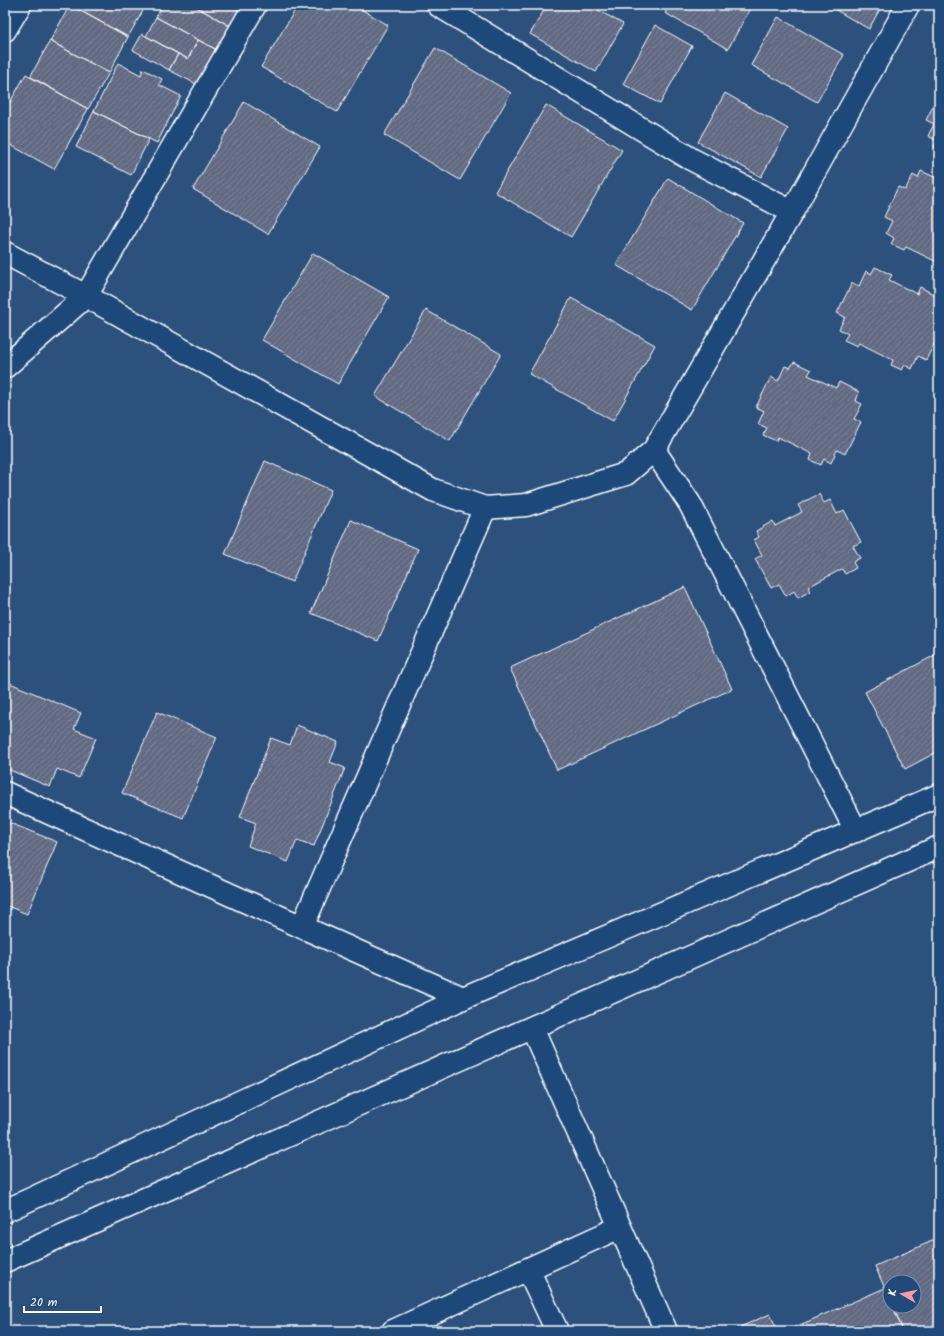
<svg xmlns="http://www.w3.org/2000/svg" width="944" height="1336" font-family="Kalam,sans-serif">
  <style>
    .building { fill: url(#building-hatch); stroke: #fff }
    .lines { fill: none; stroke-linecap: round; stroke-linejoin: round }
    .minor-casing { stroke: #fff; stroke-width: 25 }
    .tertiary-casing { stroke: #fff; stroke-width: 25 }
    .minor { stroke: #1f4a7a; stroke-width: 22 }
    .tertiary { stroke: #1f4a7a; stroke-width: 22 }
  </style>
  <defs>
    <pattern id="building-hatch" width="6" height="6" patternUnits="userSpaceOnUse"><rect width="6" height="6" fill="#626b83"/><path d="M-1 1l2-2M0 6l6-6M5 7l2-2" fill="none" stroke="#7a8196"/></pattern>
  </defs>
  <rect width="100%" height="100%" fill="#2c517c"/>
  <filter id="ink" filterUnits="userSpaceOnUse"><feTurbulence type="fractalNoise" baseFrequency=".025" numOctaves="2"/><feDisplacementMap in="SourceGraphic" scale="8" xChannelSelector="R" yChannelSelector="G"/><feConvolveMatrix kernelMatrix="1 2 1 2 8 2 1 2 1" color-interpolation-filters="sRGB"/></filter>
  <g filter="url(#ink)">
    <!-- building -->
    <path class="building" d="M70,5L128,37L109,73L50,41Z
      M70,5H137L144,9L128,37Z
      M163,5H193L230,26L217,50L156,17Z
      M193,5H242L230,26Z
      M298,5H354L388,25L337,112L261,67Z
      M547,5H589L623,24L596,72L530,34Z
      M670,5H752L728,49L665,13Z
      M827,5H882L869,29Z
      M156,17L198,40L188,59L146,36Z
      M778,17L844,55L817,102L751,65Z
      M655,25L692,46L660,104L623,84Z
      M142,34L178,54L169,70L133,50Z
      M198,40L217,50L198,85L169,70L178,54L188,59Z
      M50,41L109,73L88,109L30,77Z
      M435,48L511,93L460,180L384,135Z
      M118,63L141,75L143,69L162,79L159,85L181,96L157,143L94,111Z
      M26,74L88,109L54,169L5,142V111Z
      M725,93L788,129L761,177L698,142Z
      M939,94V150L934,147L937,141L928,136L934,124L926,120Z
      M244,102L320,147L268,234L193,189Z
      M546,105L622,150L571,237L495,192Z
      M94,111L149,139L131,175L76,147Z
      M921,171L939,179L936,184L939,186V263L906,247L904,250L891,244L894,238L886,233L892,221L884,217L898,187L905,190L913,175L918,178Z
      M668,178L743,223L692,310L616,265Z
      M313,253L389,297L338,384L262,340Z
      M875,267L892,275L889,280L917,294L920,287L939,297V302L936,307L939,308V317L935,324L939,326V334L926,360L918,356L912,369L905,365L902,370L891,365L893,360L859,343L857,346L844,340L848,334L839,329L845,317L837,313L852,283L859,286L866,271L871,274Z
      M571,298L655,345L613,421L529,374Z
      M426,310L501,354L450,441L375,396Z
      M794,362L811,370L808,375L836,388L839,382L859,392L856,401L862,404L854,419L861,422L845,454L837,450L831,463L824,459L821,465L810,460L812,454L778,437L776,441L763,435L767,428L758,424L764,411L756,407L771,377L778,381L785,366L790,368Z
      M265,461L331,490L292,582L225,554Z
      M819,494L824,503L830,500L837,514L844,510L861,542L853,546L860,558L853,562L856,568L845,574L842,569L808,587L810,591L798,598L794,591L786,596L779,584L771,588L755,559L762,555L754,540L759,537L756,531L773,521L775,526L802,512L798,505Z
      M351,520L418,549L378,641L311,613Z
      M685,587L732,689L557,770L510,668Z
      M939,653V751L905,769L865,692Z
      M5,681L81,713L74,729L96,738L79,778L57,769L50,787L5,768Z
      M157,712L217,737L183,818L122,793Z
      M297,725L338,742L330,762L345,768L314,846L297,840L288,862L248,846L256,823L240,817L271,738L290,745Z
      M5,821L57,842L27,914L5,905Z
      M939,1238V1331H903L893,1306H914V1282H890V1300L875,1266Z
      M885,1288L890,1300V1306H893L903,1331H786Z
      M770,1314L778,1331H731Z"/>
    <g class="lines">
      <!-- minor casing -->
      <g class="minor-casing">
        <path id="minor" d="M438,5L691,159L792,212L908,5
          M5,30L20,5
          M5,253L86,296L433,490L485,508L526,505L626,474L654,450L792,212
          M5,367L86,296L255,5
          M654,450L690,504L856,831
          M5,793L302,927L463,998
          M302,927L485,508
          M532,1028L666,1331
          M528,1269L557,1331
          M393,1331L620,1227"/>
      </g>
      <!-- tertiary casing -->
      <g class="tertiary-casing">
        <path id="tertiary" d="M5,1211L463,998L939,795
          M5,1261L939,847"/>
      </g>
      <!-- minor -->
      <use href="#minor" class="minor"/>
      <!-- tertiary -->
      <use href="#tertiary" class="tertiary"/>
    </g>
  </g>
  <!-- margin -->
  <rect width="944" height="1336" fill="none" stroke="#1f4a7a" stroke-width="20"/>
  <rect x="10" y="10" width="924" height="1316" fill="none" stroke="#fff" stroke-width="1.5" filter="url(#ink)"/>
  <!-- north arrow -->
  <g transform="translate(902 1294) rotate(279)"><circle r="19" fill="#1f4a7a" stroke="#7992af"/>
  <path d="M0-3L7 15L0 10L-7 15Z" fill="#ff9aa2"/>
  <text y="-6" font-size="11" font-weight="bold" text-anchor="middle" fill="#ffffff">K</text>
  </g>
  <!-- scale -->
  <path d="M24 1306v6h77v-6" fill="none" stroke="#ffffff" stroke-width="2"/>
  <text x="30" y="1306" font-size="12" fill="#ffffff" stroke="#1f4a7a" stroke-width="3" paint-order="stroke">20 m</text>
</svg>
